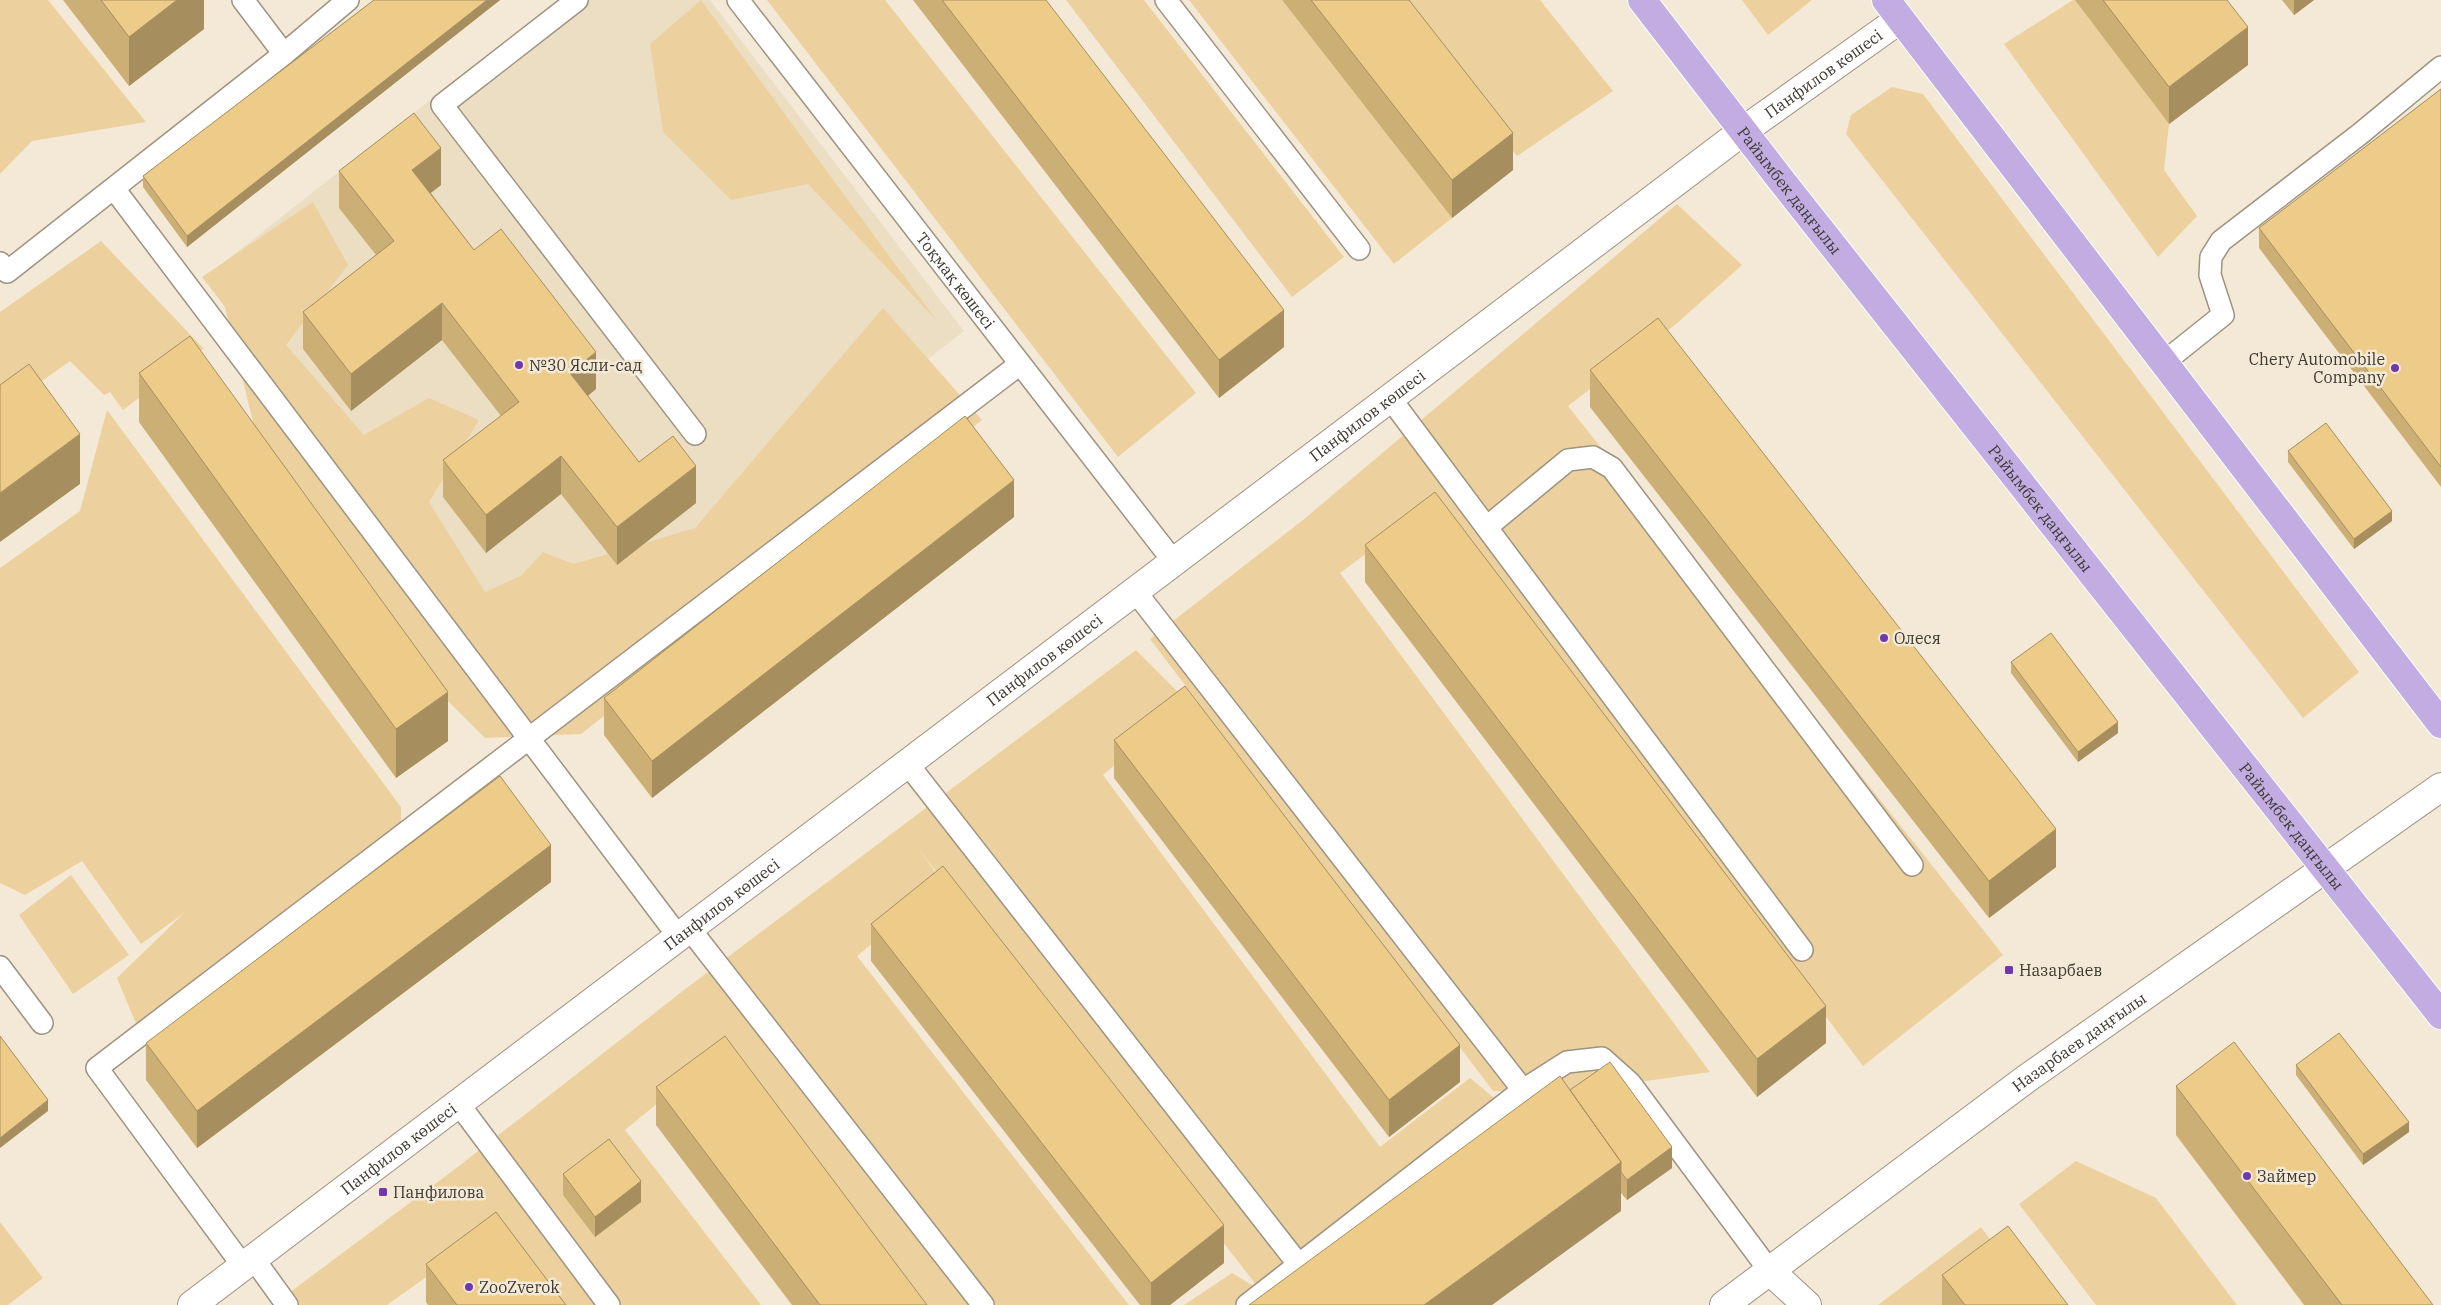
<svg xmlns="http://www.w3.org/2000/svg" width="2441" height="1305" font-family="'IBM Plex Serif',serif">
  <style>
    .built { fill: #ecdec3 }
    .green { fill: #ecd19f }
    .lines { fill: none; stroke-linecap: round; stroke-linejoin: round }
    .service-casing { stroke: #9d9381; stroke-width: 24 }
    .minor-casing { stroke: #9d9381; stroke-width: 30 }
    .tertiary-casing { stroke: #9d9381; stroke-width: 30 }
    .secondary-casing { stroke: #9d9381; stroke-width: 30 }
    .primary-casing { stroke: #fff; stroke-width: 30 }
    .service { stroke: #fff; stroke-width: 21 }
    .minor { stroke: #fff; stroke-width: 28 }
    .tertiary { stroke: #fff; stroke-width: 28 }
    .secondary { stroke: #fff; stroke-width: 28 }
    .primary { stroke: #c2ace2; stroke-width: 28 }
    .wall { fill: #ccaf75 }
    .shaded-wall { fill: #a68e5f }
    .building { fill: #edcb88; stroke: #a68e5f }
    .poi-dot { fill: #7138ae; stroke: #f4e9d6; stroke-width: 2 }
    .labels { text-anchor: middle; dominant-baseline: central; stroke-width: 5; stroke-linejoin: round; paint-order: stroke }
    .street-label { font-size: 16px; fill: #3e3a32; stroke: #f4e9d6 }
    .poi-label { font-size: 16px; fill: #3e3a32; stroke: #f4e9d6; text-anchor: start }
  </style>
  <rect width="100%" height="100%" fill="#f4e9d6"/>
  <!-- built -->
  <path class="built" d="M557,0H710L964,331L531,672L223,263Z"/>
  <!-- green -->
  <path class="green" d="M0,0H48L146,122L32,141L0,174Z
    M701,0L937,321L808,184L731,200L663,132L650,44Z
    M767,0H885L1196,393L1118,457Z
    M1066,0H1144L1344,257L1292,297Z
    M1189,0H1282L1452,218L1394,264Z
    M1397,0H1540L1613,91L1517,156Z
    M1742,0H1812L1768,35Z
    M2073,0H2076L2169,124L2164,170L2197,216L2158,257L2004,44Z
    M1892,87L1923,94L2359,672L2303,718L1846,134L1851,115Z
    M313,202L348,265L286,345L364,435L429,398L479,420L429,502L485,592L522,575L543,552L574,564L695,528L883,308L982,420L581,734L485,738L440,693L256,434L225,307L202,277Z
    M1677,204L1742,265L1675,325L1568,406L2003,955L1863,1066L1438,500L1340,573L1710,1072L1568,1092L1493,1091L1150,639L1303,520Z
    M101,241L204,349L175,362L179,367L123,410L110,392L104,395L70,361L0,411V312Z
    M107,410L401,807L402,868L147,1050L117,978L183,914L141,944L82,861L25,895L0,883V568L80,511Z
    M1136,650L1189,703L1103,775L1380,1147L1470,1078L1528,1126L1271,1305H1184L1232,1273L1260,1290L918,848L944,884L857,956L1129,1305H917L726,1047L625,1130L761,1305H564L502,1223L387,1305H273L459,1166L684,990Z
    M71,875L129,955L73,994L19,915Z
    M2076,1161L2156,1198L2237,1305H2096L2019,1204Z
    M0,1222L43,1278L8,1305H0Z
    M1981,1227L2008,1263L1952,1305H1878Z"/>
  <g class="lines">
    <!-- service casing -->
    <g class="service-casing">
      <g id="service">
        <path d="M243,0L284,54"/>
        <path d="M577,0L442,105L695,434"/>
        <path id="s1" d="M738,0L1174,562"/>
        <path d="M1166,0L1359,249"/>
        <path d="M115,190L678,936"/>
        <path d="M0,263L7,272L284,54L348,0"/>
        <path d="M2163,363L2223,315L2210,275L2211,257L2221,241L2360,134L2441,67"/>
        <path d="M1390,398L1802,950"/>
        <path d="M1487,527L1568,460L1593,457L1612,468L1912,865"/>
        <path d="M1135,591L1523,1090"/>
        <path d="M907,763L1299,1265"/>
        <path d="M689,928L983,1305"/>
        <path d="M0,967L42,1023"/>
        <path d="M458,1103L609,1305"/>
        <path d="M253,1258L287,1305"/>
        <path d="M243,1266L97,1068L1020,364"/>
        <path d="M1247,1305L1523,1090L1567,1062L1602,1058L1630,1083L1769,1270"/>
      </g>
    </g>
    <!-- minor casing -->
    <g class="minor-casing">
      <path id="minor" d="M1769,1270L1807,1305"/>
    </g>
    <!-- tertiary casing -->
    <g class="tertiary-casing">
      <g id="tertiary">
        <path id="s2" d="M192,1305L1743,131L1900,19"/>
      </g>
    </g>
    <!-- secondary casing -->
    <g class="secondary-casing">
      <g id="secondary">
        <path id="s3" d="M1724,1305L2026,1079L2441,787"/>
      </g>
    </g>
    <!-- primary casing -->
    <g class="primary-casing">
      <g id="primary">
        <path id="s4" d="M1642,0L1781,180L2441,1015"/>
        <path d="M1886,0L2441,724"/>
      </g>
    </g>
    <!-- service -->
    <use href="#service" class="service"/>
    <!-- minor -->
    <use href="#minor" class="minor"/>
    <!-- tertiary -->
    <use href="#tertiary" class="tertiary"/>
    <!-- secondary -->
    <use href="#secondary" class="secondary"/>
    <!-- primary -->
    <use href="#primary" class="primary"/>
  </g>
  <!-- wall -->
  <path class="wall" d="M63,0H204V29L129,86Z
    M374,0H500L187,247L143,187V176Z
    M913,0H1046L1284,347L1219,398Z
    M1282,0H1409L1513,170L1452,218Z
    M2075,0H2227L2248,65L2169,124Z
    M2282,0H2314L2294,15Z
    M2441,89V487L2259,248V228Z
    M339,171L441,185L431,193L474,250L596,389L588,396L639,462L696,503L617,565L561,494L486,553L443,497V460L501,416L442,340L351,411L303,349V312L376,255L339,208Z
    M1590,370L2056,867L1989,918L1590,407Z
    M139,373L448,741L396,778L139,422Z
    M2288,451L2392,521L2354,549L2288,462Z
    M1014,517L652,798L604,735V698Z
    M1365,545L1826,1043L1757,1097L1365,582Z
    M2011,662L2118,733L2078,762L2011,673Z
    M1114,740L1460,1082L1389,1137L1114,778Z
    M551,882L197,1148L146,1080V1043Z
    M871,924L1224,1263L1170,1305H1140L871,961Z
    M2296,1065L2409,1132L2363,1165L2296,1075Z
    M2176,1086L2433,1305H2304L2176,1135Z
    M656,1087L927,1305H792L656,1125Z
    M1570,1090L1672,1168L1627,1200L1621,1193V1211Z
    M563,1174L641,1202L595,1237L563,1195Z
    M426,1264L566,1305H428L426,1302Z
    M1942,1275L2068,1305H1942Z"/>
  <!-- shaded-wall -->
  <path class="shaded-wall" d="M177,0H204V29L129,86V37Z
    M487,0H500L187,247V236Z
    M2294,0H2314L2294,15Z
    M2248,27V65L2169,124V87Z
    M1513,133V170L1452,218V180Z
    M441,148V185L412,207V170Z
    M442,303V340L351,411V374Z
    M1284,310V347L1219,398V360Z
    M596,352V389L570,410V373Z
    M80,434V484L0,542V493Z
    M561,456V494L486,553V515Z
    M696,466V503L617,565V527Z
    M1014,480V517L652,798V761Z
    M2392,511V521L2354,549V539Z
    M448,692V741L396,778V729Z
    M2118,722V733L2078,762V752Z
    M2056,829V867L1989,918V881Z
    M551,845V882L197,1148V1111Z
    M1826,1006V1043L1757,1097V1059Z
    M1460,1045V1082L1389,1137V1100Z
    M48,1100V1111L0,1148V1138Z
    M2409,1122V1132L2363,1165V1154Z
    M1672,1147V1168L1627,1200V1180Z
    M1621,1162V1211L1492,1305H1424Z
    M641,1181V1202L595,1237V1217Z
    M1224,1225V1263L1170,1305H1151V1283Z"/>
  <!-- building -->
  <path class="building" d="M101,0H177L129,37Z
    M374,0H487L187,236L143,176Z
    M942,0H1046L1284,310L1219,360Z
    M1311,0H1409L1513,133L1452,180Z
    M2103,0H2227L2248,27L2169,87Z
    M2441,89V467L2259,228Z
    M414,113L441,148L412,170L474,250L501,229L596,352L570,373L639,462L673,436L696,466L617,527L561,456L486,515L443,460L519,402L442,303L351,374L303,312L394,241L339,171Z
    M1658,318L2056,829L1989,881L1590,370Z
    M190,336L448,692L396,729L139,373Z
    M29,364L80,434L0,493V385Z
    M965,416L1014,480L652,761L604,698Z
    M2326,423L2392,511L2354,539L2288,451Z
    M1435,492L1826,1006L1757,1059L1365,545Z
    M2051,633L2118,722L2078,752L2011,662Z
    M1185,686L1460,1045L1389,1100L1114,740Z
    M500,776L551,845L197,1111L146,1043Z
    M943,866L1224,1225L1151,1283L871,924Z
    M2339,1033L2409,1122L2363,1154L2296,1065Z
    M0,1036L48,1100L0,1138Z
    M725,1036L927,1305H820L656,1087Z
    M2234,1042L2433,1305H2342L2176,1086Z
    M1610,1062L1672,1147L1627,1180L1621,1172V1162L1570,1090Z
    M1560,1076L1621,1162L1424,1305H1249Z
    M609,1139L641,1181L595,1217L563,1174Z
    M496,1212L566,1305H457L426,1264Z
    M2008,1226L2068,1305H1965L1942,1275Z"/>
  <!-- markers -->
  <g class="poi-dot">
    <circle cx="519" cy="365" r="5"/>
    <circle cx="2395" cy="368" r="5"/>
    <circle cx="1884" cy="638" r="5"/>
    <rect x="2004" y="965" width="10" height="10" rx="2.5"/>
    <circle cx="2247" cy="1176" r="5"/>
    <rect x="378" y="1187" width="10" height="10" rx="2.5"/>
    <circle cx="469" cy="1287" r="5"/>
  </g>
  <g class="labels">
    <!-- street labels -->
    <g class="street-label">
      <text stroke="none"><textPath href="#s2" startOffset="2044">Панфилов көшесі</textPath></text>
      <text stroke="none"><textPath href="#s4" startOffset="241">Райымбек даңғылы</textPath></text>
      <text stroke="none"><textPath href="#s1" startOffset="355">Тоқмақ көшесі</textPath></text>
      <text stroke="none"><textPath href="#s2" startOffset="1474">Панфилов көшесі</textPath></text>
      <text stroke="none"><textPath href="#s4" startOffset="646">Райымбек даңғылы</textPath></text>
      <text stroke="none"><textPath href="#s2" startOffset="1069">Панфилов көшесі</textPath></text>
      <text stroke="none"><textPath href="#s4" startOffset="1051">Райымбек даңғылы</textPath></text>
      <text stroke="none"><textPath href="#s2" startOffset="664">Панфилов көшесі</textPath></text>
      <text stroke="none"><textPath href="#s3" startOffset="442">Назарбаев даңғылы</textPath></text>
      <text stroke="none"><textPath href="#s2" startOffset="259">Панфилов көшесі</textPath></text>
    </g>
    <!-- poi labels -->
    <g class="poi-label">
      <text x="2385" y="359" text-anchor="end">Chery Automobile<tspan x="2385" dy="18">Company</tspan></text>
      <text x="529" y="365">№30 Ясли-сад</text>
      <text x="1894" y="638">Олеся</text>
      <text x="2019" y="970">Назарбаев</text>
      <text x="2257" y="1176">Займер</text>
      <text x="393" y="1192">Панфилова</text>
      <text x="479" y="1287">ZooZverok</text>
    </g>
  </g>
</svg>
